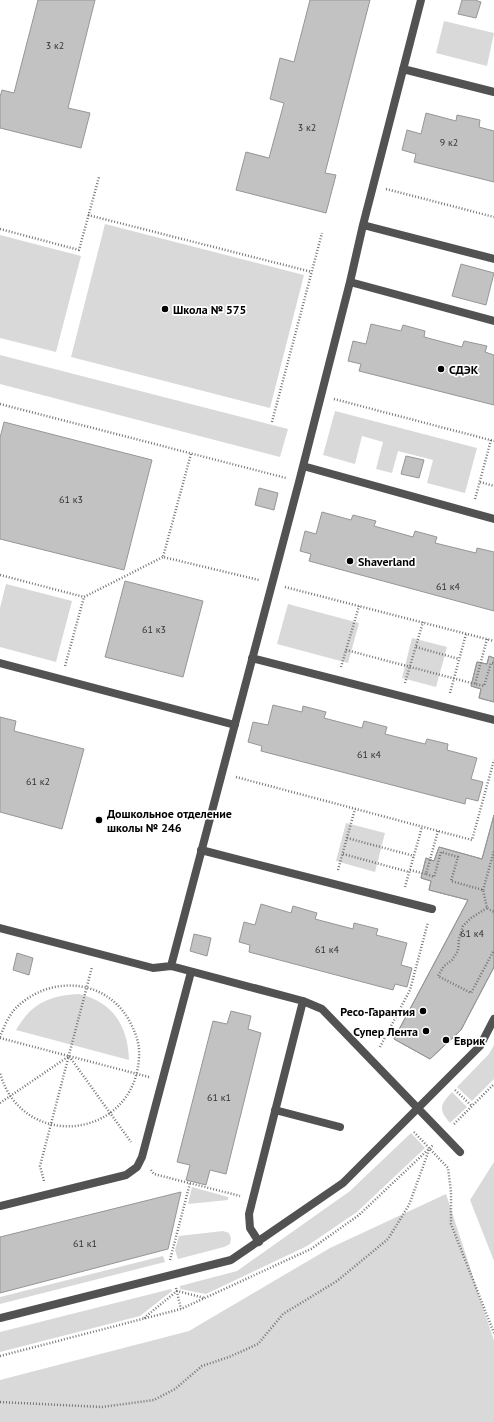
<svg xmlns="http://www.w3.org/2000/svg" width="494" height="1422" font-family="'PT Sans',sans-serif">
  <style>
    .green { fill: #d9d9d9 }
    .building { fill: #c2c2c2; stroke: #969696 }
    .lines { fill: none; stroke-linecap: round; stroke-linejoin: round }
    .path { stroke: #747474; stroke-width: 2.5; stroke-dasharray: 1 2; stroke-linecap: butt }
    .service { stroke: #525252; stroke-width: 8 }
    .poi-dot { fill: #000; stroke: #fff; stroke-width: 1.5 }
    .labels { text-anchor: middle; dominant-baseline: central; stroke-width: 3.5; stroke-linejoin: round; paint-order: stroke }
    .number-label { font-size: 10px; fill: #303030 }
    .poi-label { font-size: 12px; font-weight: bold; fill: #000; stroke: #fff; text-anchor: start }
  </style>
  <rect width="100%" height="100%" fill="#fff"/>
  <!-- green -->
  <path class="green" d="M444,21L494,33L487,66L436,53Z
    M105,224L304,275L270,408L71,357Z
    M0,235L81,256L56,352L0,338Z
    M0,355L288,429L280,457L0,384Z
    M335,411L477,448L465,493L427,483L433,460L398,451L392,473L376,469L383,442L362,436L355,464L323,455Z
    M6,584L72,601L56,662L0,647V608Z
    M288,604L359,623L348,663L277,644Z
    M412,638L447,647L436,687L402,678Z
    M346,823L385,833L375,872L336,861Z
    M79,994C113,1002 128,1026 129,1060L16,1030C32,1003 48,996 79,994Z
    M494,1045V1079L472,1101L457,1087L489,1054Z
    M452,1092L467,1107L450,1123C438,1109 440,1105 452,1092Z
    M411,1133L425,1148L357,1212L307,1246L206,1294L180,1289V1286L237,1271L350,1191Z
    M494,1162V1261L470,1200Z
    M192,1187L228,1197V1200L188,1204Z
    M446,1194L494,1341V1422H0V1380L189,1331L330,1248Z
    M223,1231L229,1233L231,1238L230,1244L224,1247L178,1259L175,1250L179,1236Z
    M163,1256L165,1262L0,1304V1297Z
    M171,1289L172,1291L140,1316L0,1352V1332Z"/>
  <!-- building -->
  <path class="building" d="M38,0H95L68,108L90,113L81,148L0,128V97L2,90L14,93Z
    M310,0H370L325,173L336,175L326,213L236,190L246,152L269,158L284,103L270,99L280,58L294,62Z
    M462,0H475L481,2L476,18L458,14Z
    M426,113L456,121L457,115L480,120L479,127L494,131V182L414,162L416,154L402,150L407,130L421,134Z
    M461,264L494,273L486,305L452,296Z
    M371,324L401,331L403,325L425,331L424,337L462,347L464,341L487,346L485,352L494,355V405L359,371L361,364L348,361L353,341L366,344Z
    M4,422L152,460L124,570L0,539V438Z
    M406,456L424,460L419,478L401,474Z
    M259,488L278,493L274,510L255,505Z
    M322,512L351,520L353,515L376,521L374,526L413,537L415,531L437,537L435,543L476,553L477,548L494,552V611L309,561L311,554L300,551L305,531L316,534Z
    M125,581L203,601L183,677L105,657Z
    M489,656L494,658V702L479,698L481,689L471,686L477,662L487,664Z
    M489,656L494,658V702L479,698L481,689L471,686L477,662L487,664Z
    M273,705L302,712L303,706L326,712L324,718L362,728L364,721L387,727L385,734L425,744L427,739L448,744L447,750L477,758L471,779L483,782L478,801L466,798L465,804L261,751L262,746L248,742L253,722L268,725Z
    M0,717L16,721L14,731L84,749L62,829L0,812Z
    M494,815V967L461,1030L430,1059L394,1039L468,900L429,890L431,881L421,878L426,858L434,861L439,847L482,859Z
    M494,815V967L461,1030L430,1059L394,1039L468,900L429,890L431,881L421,878L426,858L434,861L439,847L482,859Z
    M261,904L291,913L293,906L317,913L315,919L353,929L354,923L378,929L376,935L407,943L401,965L412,968L407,987L395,984L393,990L249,952L250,945L239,942L244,922L255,925Z
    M194,934L211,938L207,956L190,951Z
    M17,953L33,958L29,975L13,970Z
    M231,1011L251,1016L248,1029L261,1033L226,1174L210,1170L206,1185L186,1180L190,1165L177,1162L213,1021L227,1024Z
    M181,1192L168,1249L0,1293V1237Z"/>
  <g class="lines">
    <!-- path -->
    <path class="path" d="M386,189L494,217
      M88,215L312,272
      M0,229L79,250L99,177
      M334,399L494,441
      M0,404L286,478
      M272,422L322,233
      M191,454L163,557L259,580
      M480,482L494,486
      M475,499L491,440
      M0,575L84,597L163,557
      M285,587L494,641
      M487,639L475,684L484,686L491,663H494
      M416,647L459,659
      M346,650L475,684
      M65,666L84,597
      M341,667L359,606
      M405,683L423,622
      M450,693L466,634
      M236,777L472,840L494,760
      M438,831L426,874L434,877L441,852L458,857L451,881L483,890L487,908L494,912
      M347,838L414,856
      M343,854L409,872
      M338,870L355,809
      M410,870L426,874
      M405,887L422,827
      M483,890L494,851
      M487,908L471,918L463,926L459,939L458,951L452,960L444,966L438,976L471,993L494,950
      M0,1037C4,1027 9,1014 18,1006C54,973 111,980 132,1026C137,1036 140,1047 139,1058C134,1140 22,1152 0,1073
      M0,1038L149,1077
      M380,1047L410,990L428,922
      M455,1090L472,1106
      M0,1103L69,1056L131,1142
      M454,1124L494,1084
      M414,1132L448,1168L451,1192V1224L494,1333
      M151,1170L154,1174L240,1196
      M44,1181L40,1166L92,967
      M170,1260L190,1183
      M176,1288L181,1309
      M144,1318L177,1291L205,1298
      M0,1356L181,1309L311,1249L359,1215L433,1145
      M0,1402L102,1407L154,1400L175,1389L202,1366L229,1357L258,1344L283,1314L337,1281L388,1239L409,1205L429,1150"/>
    <!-- service -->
    <path class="service" d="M403,69L494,92
      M363,225L494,259
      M350,282L363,225L421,0
      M303,466L494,519
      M252,658L494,720
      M0,663L235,725
      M201,850L432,909
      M0,928L153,968L171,966L303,1001L322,1009L460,1152
      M171,966L299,482L350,282L494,321
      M275,1110L340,1127
      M0,1206L126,1175L137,1167L142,1157L191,972
      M259,1242L250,1228L249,1214L303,1001
      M0,1318L231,1260L343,1183L480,1046L494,1019"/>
  </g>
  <!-- markers -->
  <g class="poi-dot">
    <circle cx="165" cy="309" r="4"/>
    <circle cx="441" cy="369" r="4"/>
    <circle cx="350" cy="561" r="4"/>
    <circle cx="99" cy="820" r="4"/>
    <circle cx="423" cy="1011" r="4"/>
    <circle cx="426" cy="1031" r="4"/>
    <circle cx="446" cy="1040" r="4"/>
  </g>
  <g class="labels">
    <!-- number labels -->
    <g class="number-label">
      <text x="55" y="45">3 к2</text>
      <text x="307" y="127">3 к2</text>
      <text x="449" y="142">9 к2</text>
      <text x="71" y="499">61 к3</text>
      <text x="448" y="586">61 к4</text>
      <text x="154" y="629">61 к3</text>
      <text x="369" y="754">61 к4</text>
      <text x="38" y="781">61 к2</text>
      <text x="472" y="933">61 к4</text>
      <text x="327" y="949">61 к4</text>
      <text x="219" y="1097">61 к1</text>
      <text x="85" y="1243">61 к1</text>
    </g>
    <!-- poi labels -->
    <g class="poi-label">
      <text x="173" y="309">Школа № 575</text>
      <text x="449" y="369">СДЭК</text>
      <text x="358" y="561">Shaverland</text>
      <text x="107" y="813">Дошкольное отделение<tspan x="107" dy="14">школы № 246</tspan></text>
      <text x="415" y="1011" text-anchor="end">Ресо-Гарантия</text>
      <text x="418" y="1031" text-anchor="end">Супер Лента</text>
      <text x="454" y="1040">Еврик</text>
    </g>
  </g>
</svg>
